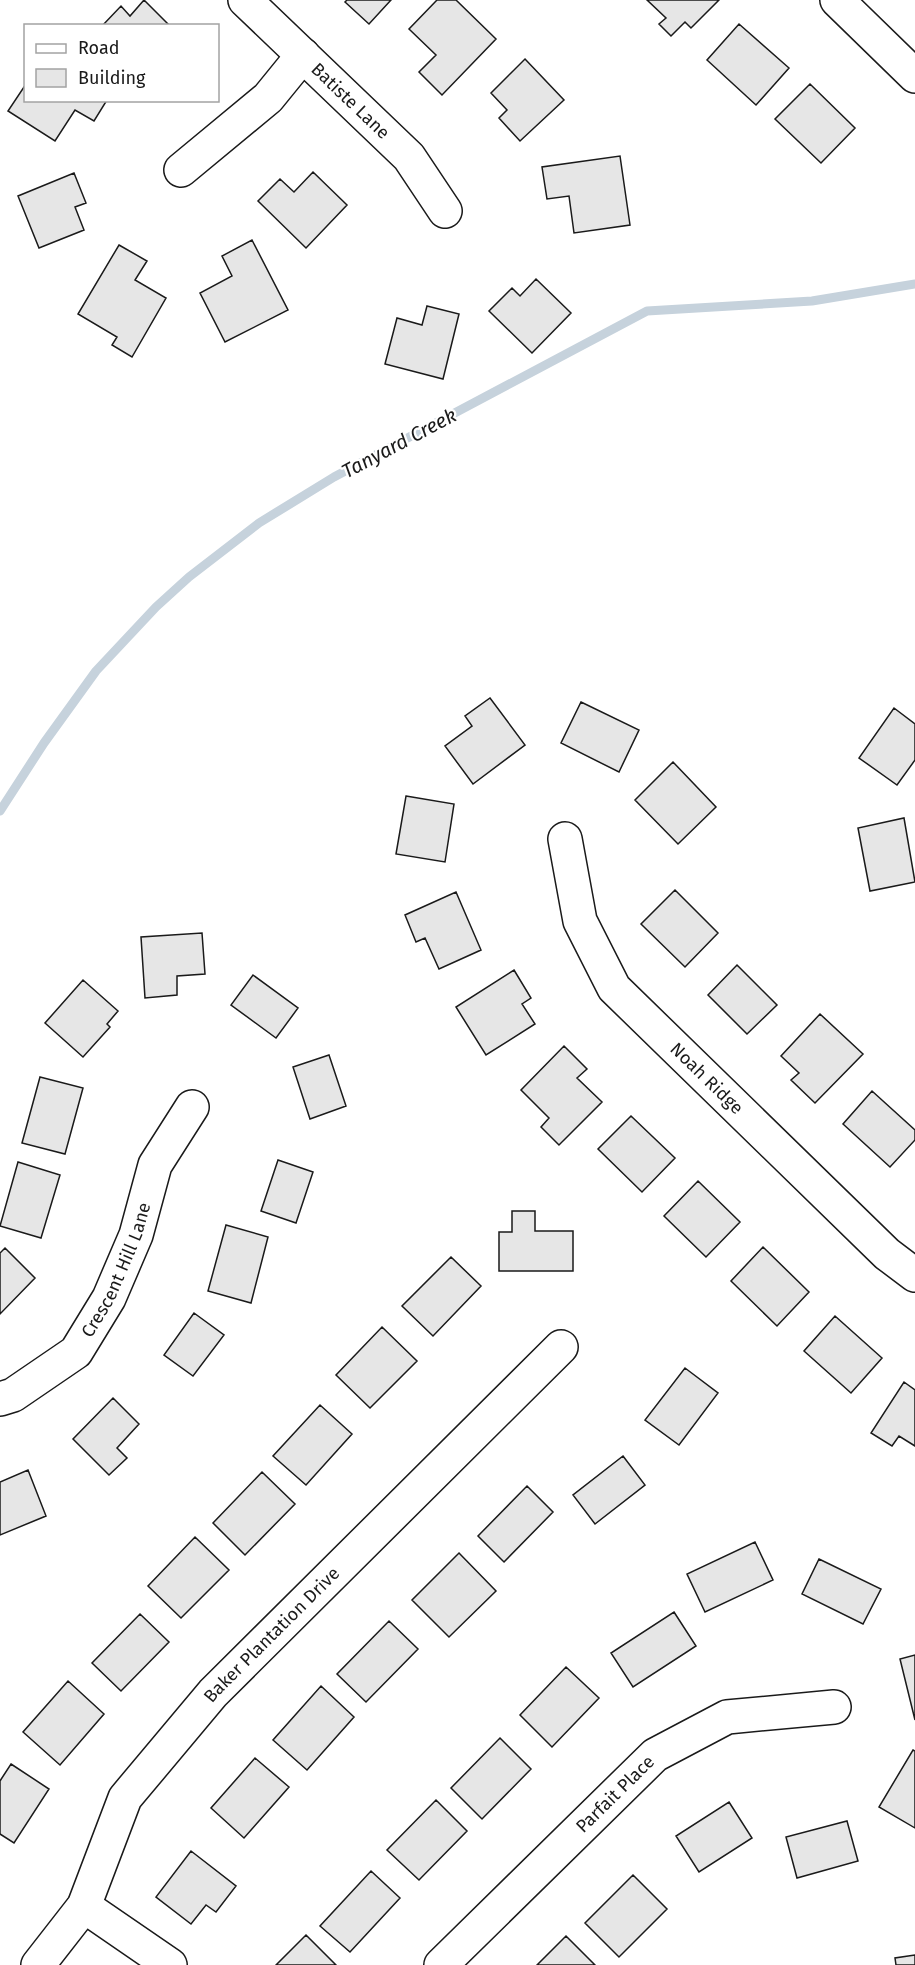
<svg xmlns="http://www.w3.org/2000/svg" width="915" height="1965" font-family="'Fira Sans',sans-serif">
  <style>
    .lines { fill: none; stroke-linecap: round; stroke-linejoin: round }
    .stream { stroke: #c6d2dc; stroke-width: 9 }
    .building { fill: #e6e6e6; stroke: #1a1a1a; stroke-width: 1.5 }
    .minor-casing { stroke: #1a1a1a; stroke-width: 36 }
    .minor { stroke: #fff; stroke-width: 33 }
    .labels { text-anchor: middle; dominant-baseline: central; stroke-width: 4.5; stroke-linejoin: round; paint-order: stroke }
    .street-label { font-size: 18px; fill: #1a1a1a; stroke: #fff }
    .water-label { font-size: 20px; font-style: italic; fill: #1a1a1a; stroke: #fff }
  </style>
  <rect width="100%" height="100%" fill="#fff"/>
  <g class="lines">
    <!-- stream -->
    <path class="stream" d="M0,811L44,743L96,671L156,607L189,577L259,523L334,477L647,311L812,301L915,284"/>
  </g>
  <!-- building -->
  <path class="building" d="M144,0L170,26H102L121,6L130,16Z
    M347,0H391L369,24L345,2Z
    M437,0H456L496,39L442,95L419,72L436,55L409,29Z
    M647,0H719L691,28L685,22L671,36L659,24L666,18Z
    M739,24L789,68L756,105L707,60Z
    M525,59L564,100L520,141L499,118L507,110L491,93Z
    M26,84V100H107L94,121L75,110L55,141L8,111Z
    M810,84L855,128L821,163L775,119Z
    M620,156L630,225L574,233L569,196L547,199L542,167Z
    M313,172L347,205L306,248L258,201L280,179L294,192Z
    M74,173L86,203L75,207L84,230L39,248L18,196Z
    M252,240L288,310L225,342L200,293L232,276L222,256Z
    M119,245L147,261L135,280L166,298L132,357L112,345L117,337L78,314Z
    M536,279L571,313L532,353L489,311L512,288L520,296Z
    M427,306L459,314L443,379L385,364L397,318L422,325Z
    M490,698L525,745L473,784L445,746L472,726L465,716Z
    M581,702L639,730L619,772L561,743Z
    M894,708L915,724V760L897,785L859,758Z
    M673,762L716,807L678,844L635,800Z
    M406,796L454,804L445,862L396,854Z
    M904,818L915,882L870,891L858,828Z
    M675,890L718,933L685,967L641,924Z
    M456,892L481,950L439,969L425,938L416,942L405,915Z
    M202,933L205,974L177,976V995L145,998L141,937Z
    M737,965L777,1005L747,1034L708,995Z
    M514,970L531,998L522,1004L535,1024L486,1055L456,1007Z
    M253,975L298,1008L276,1038L231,1005Z
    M83,980L118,1011L107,1024L110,1027L83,1057L45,1023Z
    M820,1014L863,1054L815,1103L791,1080L799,1073L781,1056Z
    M564,1046L587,1069L577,1078L602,1102L559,1145L541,1127L549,1118L521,1090Z
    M329,1055L346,1106L310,1119L293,1067Z
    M40,1077L83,1088L65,1154L22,1143Z
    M872,1091L915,1130V1140L890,1167L843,1124Z
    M631,1116L675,1158L642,1192L598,1149Z
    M278,1160L313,1172L296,1223L261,1211Z
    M18,1162L60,1175L41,1238L0,1226Z
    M698,1181L740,1222L706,1257L664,1216Z
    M512,1211H535V1231H573V1271H499V1232H512Z
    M226,1225L268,1237L251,1303L208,1291Z
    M763,1247L809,1292L777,1326L731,1281Z
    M5,1248L35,1278L0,1314V1253Z
    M451,1257L481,1286L433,1336L402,1306Z
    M194,1313L224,1335L193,1376L164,1355Z
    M835,1316L882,1358L851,1393L804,1351Z
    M382,1327L417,1361L370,1408L336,1375Z
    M685,1368L718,1393L679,1445L645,1420Z
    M904,1382L915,1390V1446L899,1436L892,1446L871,1433Z
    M113,1398L139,1424L117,1448L127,1458L109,1475L73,1439Z
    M320,1405L352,1434L306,1485L273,1456Z
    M623,1456L645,1485L595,1524L573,1495Z
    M28,1470L46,1516L0,1535V1482Z
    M262,1472L295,1504L245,1555L213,1523Z
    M527,1486L553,1512L504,1562L478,1536Z
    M195,1537L229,1570L181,1618L148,1586Z
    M755,1542L773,1580L705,1612L687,1574Z
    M459,1553L496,1591L449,1637L412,1600Z
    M819,1559L881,1589L863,1624L802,1594Z
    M674,1612L696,1646L633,1687L611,1653Z
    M140,1614L169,1642L121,1691L92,1663Z
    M389,1621L418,1649L366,1702L337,1674Z
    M915,1655V1720L900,1659Z
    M566,1667L599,1698L552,1747L520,1715Z
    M68,1681L104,1714L60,1765L23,1732Z
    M321,1686L354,1717L307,1770L273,1740Z
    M500,1738L531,1769L482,1819L451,1788Z
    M913,1750L915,1751V1828L879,1807Z
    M255,1758L289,1787L244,1838L211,1808Z
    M11,1764L49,1789L14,1843L0,1834V1781Z
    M436,1800L467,1831L419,1880L387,1850Z
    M729,1802L752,1838L699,1872L676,1836Z
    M847,1821L858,1861L797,1878L786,1837Z
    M191,1851L236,1886L216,1912L206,1905L191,1924L156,1897Z
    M371,1871L400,1898L350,1952L320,1926Z
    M633,1875L667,1909L619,1957L585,1923Z
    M306,1935L336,1965H276Z
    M566,1936L595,1965H537Z
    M915,1955V1965H896L895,1958Z"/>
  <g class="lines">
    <!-- minor casing -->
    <g class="minor-casing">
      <g id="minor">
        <path id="s1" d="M245,0L409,157L445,211"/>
        <path d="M837,0L915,76"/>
        <path d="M181,170L268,98L303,55"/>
        <path id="s2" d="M565,839L580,921L614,988L887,1254L915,1275"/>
        <path id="s3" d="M0,1399L13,1395L76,1352L109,1298L136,1235L155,1165L192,1107"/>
        <path d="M84,1906L170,1965"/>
        <path id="s4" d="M38,1965L84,1906L125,1798L213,1693L561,1347"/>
        <path id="s5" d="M441,1965L655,1755L727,1717L834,1707"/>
      </g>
    </g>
    <!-- minor -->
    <use href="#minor" class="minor"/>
  </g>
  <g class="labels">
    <!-- street labels -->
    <g class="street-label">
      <text stroke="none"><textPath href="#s1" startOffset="146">Batiste Lane</textPath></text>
      <text stroke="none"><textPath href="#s2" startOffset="288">Noah Ridge</textPath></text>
      <text stroke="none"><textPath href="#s3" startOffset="182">Crescent Hill Lane</textPath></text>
      <text stroke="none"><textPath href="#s4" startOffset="410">Baker Plantation Drive</textPath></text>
      <text stroke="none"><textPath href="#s5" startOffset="244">Parfait Place</textPath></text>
    </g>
    <!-- water labels -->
    <g class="water-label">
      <text transform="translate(399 443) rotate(-28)">Tanyard Creek</text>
    </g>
  </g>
  <!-- legend -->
  <rect x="24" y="24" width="195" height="78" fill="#ffffff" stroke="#a3a3a3" stroke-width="1.5"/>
  <rect x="36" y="44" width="30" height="9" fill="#ffffff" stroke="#a3a3a3" stroke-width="1.5"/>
  <text x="78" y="54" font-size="18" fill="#1a1a1a">Road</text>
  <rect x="36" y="69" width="30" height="18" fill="#e6e6e6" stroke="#a3a3a3" stroke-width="1.5"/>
  <text x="78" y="84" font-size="18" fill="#1a1a1a">Building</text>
</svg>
